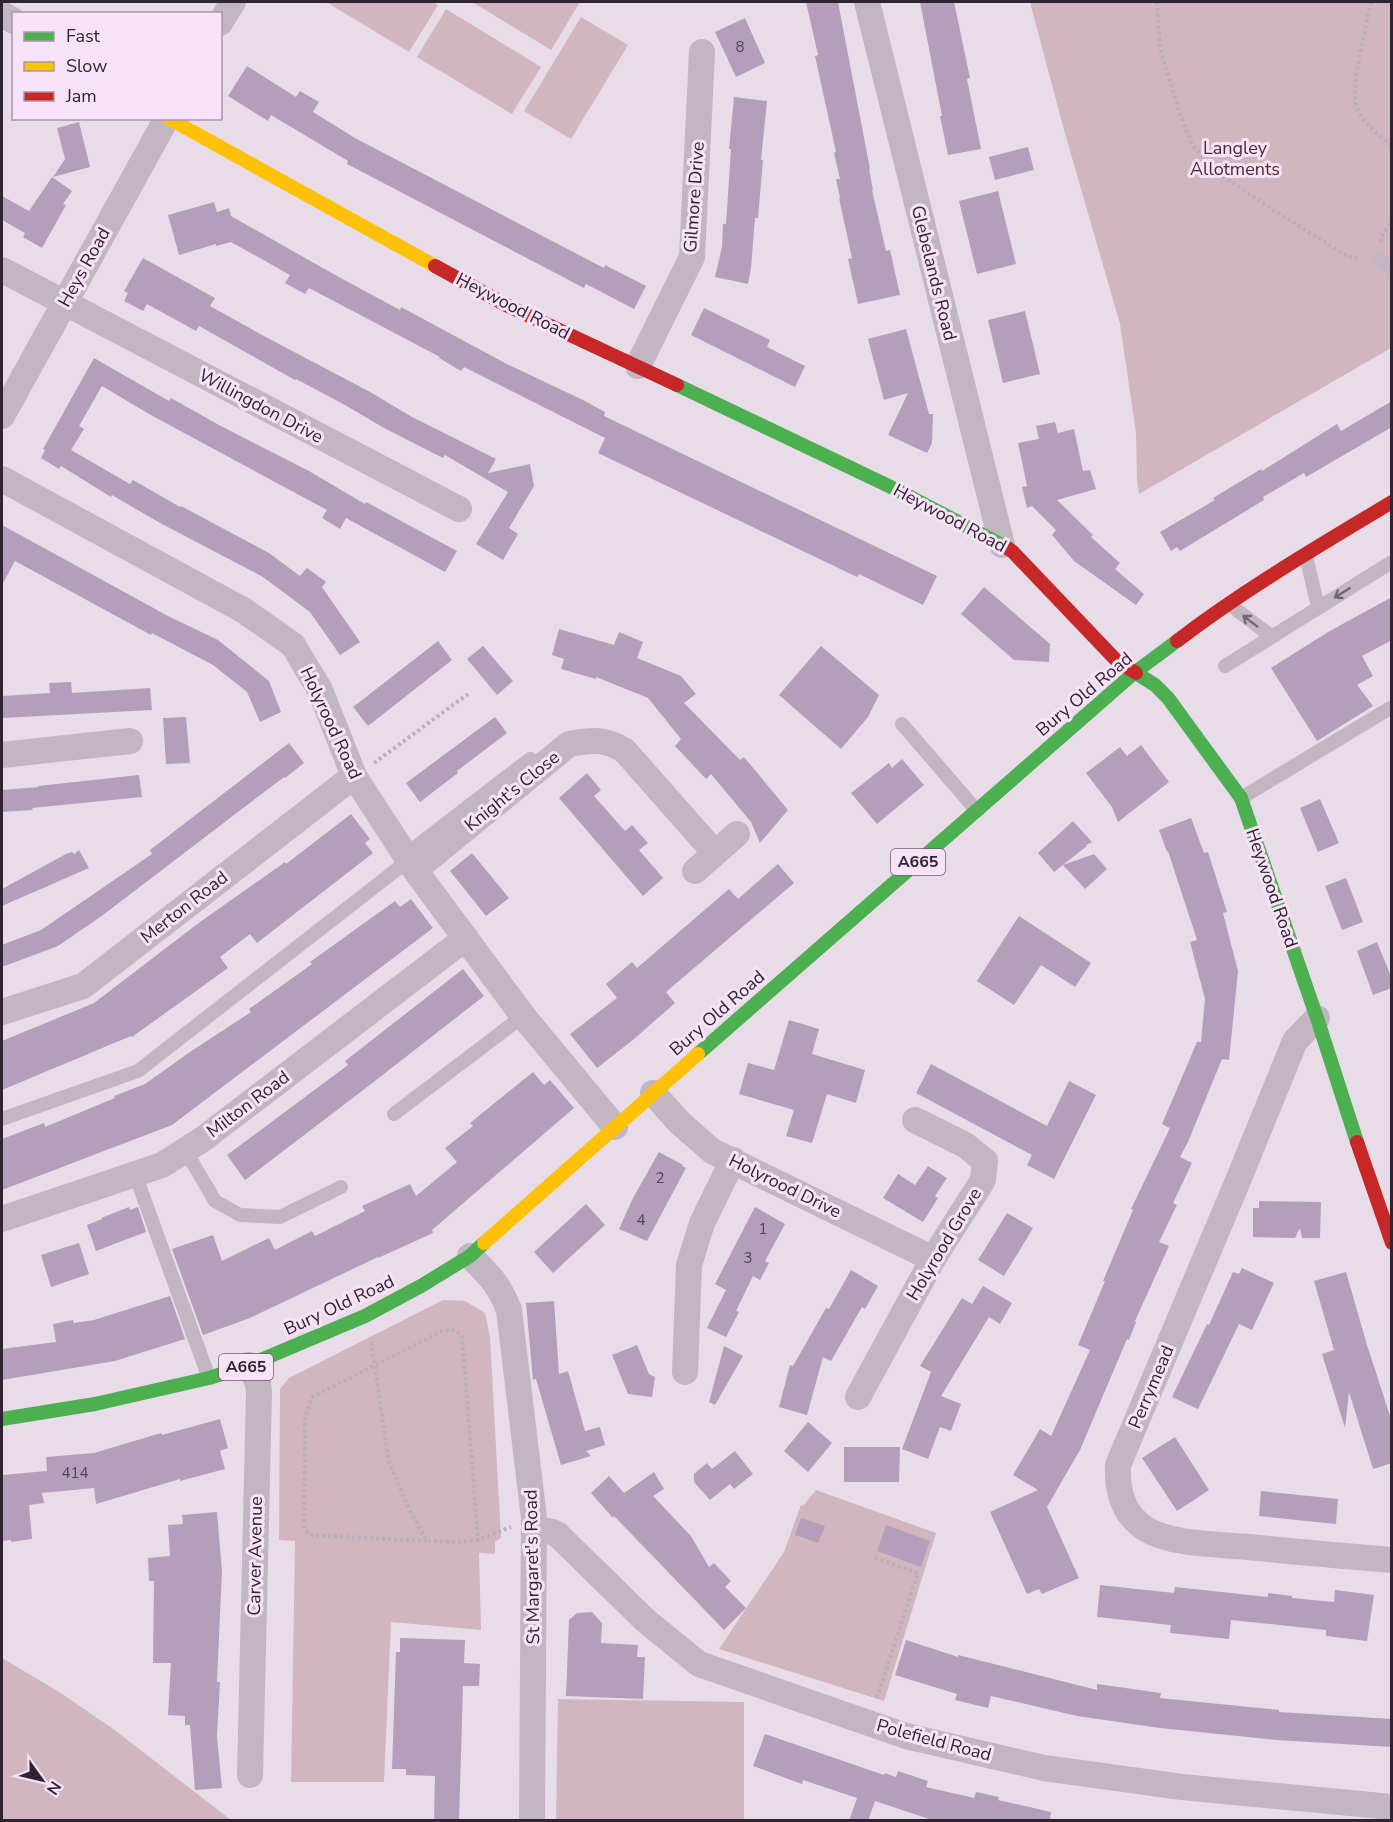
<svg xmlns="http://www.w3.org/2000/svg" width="1393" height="1822" font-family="'Nunito Sans',sans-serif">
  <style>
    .green { fill: #d1b6c0 }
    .building { fill: #b59ebc }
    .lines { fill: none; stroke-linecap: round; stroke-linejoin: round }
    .path { stroke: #baafbb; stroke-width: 4; stroke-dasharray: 3 3; stroke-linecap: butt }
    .lane { stroke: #c1b6c2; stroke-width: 14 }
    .street { stroke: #c1b6c2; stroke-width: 26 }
    .fast { stroke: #4caf50; stroke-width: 14 }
    .slow { stroke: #ffc107; stroke-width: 14 }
    .jam { stroke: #c62828; stroke-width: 14 }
    .oneway { stroke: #716673 }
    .labels { text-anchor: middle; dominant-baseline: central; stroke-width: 6; stroke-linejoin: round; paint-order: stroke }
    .number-label { font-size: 15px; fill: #504354 }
    .shield { fill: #f8e2f7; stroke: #6b5e6d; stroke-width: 1.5 }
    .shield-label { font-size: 16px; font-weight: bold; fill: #2f2532 }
    .park-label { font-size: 18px; fill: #4f2a30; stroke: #f8e2f7 }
    .street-label { font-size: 18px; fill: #2f2532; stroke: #f8e2f7 }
  </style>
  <rect width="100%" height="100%" fill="#e9dce9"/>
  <!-- green -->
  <path class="green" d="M326,2H433L438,5L409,52Z
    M472,2H580L551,50Z
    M1031,2H1391V348L1139,494L1137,480L1136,433L1120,324L1064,130L1031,6Z
    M446,9L541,67L512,114L417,57Z
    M581,17L628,45L571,139L524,111Z
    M443,1300L465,1301L485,1313L490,1337L501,1538L495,1542V1554L479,1553L481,1630L391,1622L384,1782H291L295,1541L279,1540L280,1389L289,1378Z
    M816,1490L936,1533L884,1701L719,1649L784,1552L801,1505L803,1506Z
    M2,1658L61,1693L116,1731L231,1820H2Z
    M558,1699L744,1702V1820H556Z"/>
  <!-- building -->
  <path class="building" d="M806,2H838L870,169H869L873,190H872L886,251L890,250L900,295L858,304L848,259L852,258L839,198H840L836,179H840L834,153L836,152L815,56L818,55Z
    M920,2H954L970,78L967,79L981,149L948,155L940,116H942Z
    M745,18L765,63L736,77L715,32Z
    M247,66L296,97L300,91L319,102L313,112L355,138L604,268L605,265L646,286L634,309L586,284L584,288L393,188L347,164L348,161L271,115L268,121L228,96Z
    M734,97L767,101L761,160H763L758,218H755L751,268L748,284L715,277L722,247L723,224H726L731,149H729Z
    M79,122L90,167L53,177L65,159L57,128Z
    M1028,147L1034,170L995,180L989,157Z
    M52,177L72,191L63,204L66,205L42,248L23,237L25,233L2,220V196L29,211Z
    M998,191L1016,264L977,274L959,201Z
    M214,202L217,212L229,208L231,216L337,276L400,310L401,307L505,363L583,400L605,412L604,416L937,576L923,605L859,574L857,577L598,453L605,438L464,367L461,371L439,358L440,357L309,288L305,294L285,283L290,275L231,242L216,246V244L179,255L168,215Z
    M143,258L215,298L210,306L264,336L372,393L412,417L496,459L488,473L530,464L534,486L509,528L518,534L503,560L476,544L508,492L445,455L443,458L384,428L345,405L296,379L295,380L199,326L196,331L147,304L143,311L124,301L128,293L124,291Z
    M704,308L770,340L767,347L805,366L795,387L691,335Z
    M1025,311L1040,374L1003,383L988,320Z
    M906,329L929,414H933L932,443L927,453L888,435L908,393L884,400L868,339Z
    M94,358L169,401L171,398L219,425L309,471L365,504L366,502L457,551L445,572L346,518L340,529L322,518L327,510L149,414L102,386L79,426L84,429L71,450L130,484L133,480L180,507L181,506L269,553L300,576L307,568L326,582L322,587L360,642L340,655L310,612L263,577L160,523L112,495L111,497L61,466L59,469L41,458L45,450L43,449Z
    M1392,401V427L1306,477L1304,473L1263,497L1264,500L1180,551L1177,547L1171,551L1160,532L1215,500L1213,498L1261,469L1262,471L1337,424L1341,431Z
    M1055,422L1058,433L1074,429L1083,471L1090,470L1096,489L1057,500L1093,535L1091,537L1120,563L1115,569L1144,594L1136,605L1074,561L1052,535L1056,530L1032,506L1027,508L1022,487L1027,486L1018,443L1039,439L1036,426Z
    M2,525L168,616L218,640L269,681L281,712L260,722L247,692L213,665L152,633L151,635L15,561L2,585Z
    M984,587L1050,644L1049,662L1014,660L961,614Z
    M1392,597V640L1362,656L1373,676L1357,685L1373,706L1317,741L1271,668L1328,632Z
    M559,629L614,645L619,632L643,642L637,658L681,676L696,694L684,703L740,760L744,757L788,810L760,843L751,822L711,774L706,779L675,746L681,739L648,698L596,677V679L561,669L564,659L552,655Z
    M438,641L452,660L368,726L353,707Z
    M483,646L513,681L497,695L467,659Z
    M821,646L879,695L868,717L841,749L779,695Z
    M71,682L72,693L150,688L152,710L2,718V696L50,693L49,683Z
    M186,717L190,763L166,764L163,718Z
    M495,717L507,733L457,771L458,773L420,802L406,783Z
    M289,743L304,763L285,778L284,777L103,915L58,946L2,967V945L41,930L152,854L150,850Z
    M1141,745L1169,782L1118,822L1112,807L1086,773L1120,747L1127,756Z
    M902,759L924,785L877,824L851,793L889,763L892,768Z
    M587,773L601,790L594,796L625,831L632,825L648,843L639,850L663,878L643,896L559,798Z
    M139,775L142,797L32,808L33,810L2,812V790L39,787L38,786Z
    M1320,799L1339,843L1318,852L1300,808Z
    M351,814L370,839L365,843L373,853L257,943L250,934L220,957L228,968L132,1037L131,1036L2,1090V1041L94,1003L200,922L285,862L286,864Z
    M1191,818L1204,853L1208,852L1227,912L1223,913L1238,971L1229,1060L1222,1059L1188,1142L1180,1157L1192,1163L1173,1203L1177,1205L1159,1242L1169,1246L1135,1321L1136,1322L1129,1340L1127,1339L1080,1450L1047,1507L1079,1578L1042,1594L1039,1589L1027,1594L990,1512L1038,1490L1013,1475L1040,1429L1051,1436L1090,1350L1078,1345L1105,1281H1103L1133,1210L1131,1209L1170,1128L1162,1124L1197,1042H1201L1205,999L1190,942L1197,940L1168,851L1167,852L1159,830Z
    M1073,821L1092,842L1086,845L1087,846L1054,872L1038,853Z
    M79,850L89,868L2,906V889L66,854L72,852L74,854Z
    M472,853L509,898L486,916L450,871Z
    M1094,854L1107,869L1085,889L1063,865Z
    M778,864L794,883L666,992L675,1003L634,1039L597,1068L570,1034L617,998L606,984L632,962L637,968L729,889L738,899Z
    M1346,878L1363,922L1342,930L1325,886Z
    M411,899L433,928L172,1125L2,1190V1139L44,1123L45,1127L115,1098L114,1096L145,1084L190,1052L251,1012L249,1009L312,964L310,962L395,901L400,907Z
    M1019,916L1091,963L1075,987L1041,965L1014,1005L977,981Z
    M1377,942L1392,979V988L1373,995L1357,951Z
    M463,969L484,996L362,1091L245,1180L227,1155L348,1065L345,1061Z
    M789,1020L819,1029L812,1054L865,1070L856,1103L827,1094L812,1143L786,1136L794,1110L739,1094L748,1063L774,1070Z
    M931,1064L1047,1126L1069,1081L1096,1095L1054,1179L1027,1165L1032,1155L916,1093Z
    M533,1072L544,1085L550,1080L574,1108L432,1230L433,1233L378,1258V1257L250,1318L203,1335L172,1249L213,1235L222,1261L269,1238L275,1250L312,1231L315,1236L365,1211L362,1206L410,1184L416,1196L457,1162L445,1148L473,1126L470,1123Z
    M659,1152L683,1165L682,1166L686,1168L647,1241L619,1229L633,1198Z
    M928,1166L947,1178L935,1196L938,1198L923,1222L883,1198L898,1174L915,1185Z
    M1259,1201L1321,1202L1320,1238H1302L1300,1228L1295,1238L1253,1237V1208H1259Z
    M586,1204L605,1225L553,1273L534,1252Z
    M129,1207L130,1210L138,1207L146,1232L96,1251L87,1225L102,1219L101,1218Z
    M755,1207L785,1224L765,1261L769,1263L760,1280L753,1276L736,1311L739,1312L726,1337L707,1328L726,1290L715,1284Z
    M1007,1213L1033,1228L1004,1276L978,1260Z
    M79,1243L89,1274L51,1287L41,1255Z
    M1242,1268L1274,1283L1252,1330L1239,1324L1198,1409L1172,1397L1207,1324L1209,1325L1233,1272L1239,1274Z
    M851,1270L878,1286L865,1309L862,1307L831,1361L823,1357L807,1415L779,1407L790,1365L793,1366L826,1308L829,1309Z
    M1346,1272L1367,1345L1392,1422V1463L1373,1469L1349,1392L1345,1428L1322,1354L1334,1350L1314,1281Z
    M983,1286L1012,1303L1000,1324L989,1317L941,1396L961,1404L951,1431L940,1427L928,1459L902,1449L931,1372L920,1366L962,1298L972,1304Z
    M170,1296L185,1339L115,1361L2,1380V1349L56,1342L53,1324L73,1320L74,1323L94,1320Z
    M554,1301L559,1374L568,1371L585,1431L600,1427L605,1445L586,1451L591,1456L561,1465L536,1379L533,1380L526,1303Z
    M637,1345L649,1374L655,1377L652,1397L628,1394L612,1355Z
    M724,1346L743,1356L715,1405L709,1402Z
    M220,1419L228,1448L220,1451L225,1469L180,1481V1479L96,1504L94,1488L42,1493L44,1503L29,1505L32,1539L11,1542V1540L2,1541V1475L47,1471L46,1457L94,1453L161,1433L162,1435Z
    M808,1422L832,1443L808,1472L784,1451Z
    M1175,1437L1209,1490L1177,1511L1142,1458Z
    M844,1447H900L899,1482H844Z
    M735,1451L753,1474L734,1489L730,1484L710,1500L694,1482V1474L707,1463L712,1469Z
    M654,1472L664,1489L653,1496L691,1536L709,1567L714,1563L731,1581L725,1587L746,1608L724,1630L614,1516L613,1518L591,1493L609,1476L624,1493Z
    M1261,1491L1338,1499L1336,1524L1259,1516Z
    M217,1512L222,1571L217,1682H220L217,1736L222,1788L195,1790L190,1725H185V1716L168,1715L171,1663H153L154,1581H149L148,1558L170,1556L168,1525L183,1524L182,1515Z
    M801,1518L825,1526L818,1543L795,1535Z
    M886,1525L930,1541L921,1567L877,1551Z
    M1100,1585L1174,1593L1175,1587L1268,1597V1593L1292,1596V1598L1334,1602L1335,1590L1374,1595L1367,1641L1326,1636V1630L1231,1620L1229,1639L1170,1633L1171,1625L1097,1617Z
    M592,1612L602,1623L601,1643L638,1645L637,1657H645L643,1699L566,1696L569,1620L577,1613Z
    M400,1638L465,1640L464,1663L480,1664L479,1686H463L459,1821H434L435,1776L406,1775V1769H392L396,1652H400Z
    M906,1640L958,1657V1655L1097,1690V1684L1161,1693L1160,1698L1279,1710V1712L1392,1719V1747L1277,1740L1160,1728L1077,1716L991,1696L988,1708L955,1700L957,1694L895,1675Z
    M765,1734L884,1775L885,1773L896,1777L898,1771L928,1781L926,1787L974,1798L976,1792L999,1797L998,1800L1051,1812L1050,1821H935L875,1801L868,1821H849L857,1798L803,1780L802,1784L753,1766Z"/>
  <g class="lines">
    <!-- path -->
    <path class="path" d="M1157,2L1160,48L1180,114L1193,146L1217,172L1270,208L1349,257L1359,258
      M1371,2C1367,24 1349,90 1357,108C1363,124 1379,135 1392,146
      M1381,242V237L1392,222
      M374,763L468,694
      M371,1342L389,1462L410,1511L427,1541L459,1542L478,1540L511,1527
      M427,1541L310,1535L304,1528L305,1418L312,1397L442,1331L455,1330L462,1336L478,1540
      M875,1558L918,1573L876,1700"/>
    <!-- lane -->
    <path class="lane" d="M1378,260L1392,268
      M1306,556L1318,607
      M1230,605L1271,636
      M1225,666L1392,562
      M902,724L977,811
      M1241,798L1392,707
      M405,855L530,759
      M394,1114L523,1016
      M2,1119L138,1071L409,860
      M185,1150L215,1201L240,1215L280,1217L341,1187
      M135,1174L209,1378"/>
    <!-- street -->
    <path class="street" d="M867,2L1002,545
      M2,14L14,21
      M220,23L233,2
      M2,270L459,509
      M638,366L692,257L702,52
      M2,416L167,118
      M2,479L243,610L293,645L320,690L354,776L415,870L523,1016L615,1127
      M2,755L130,741
      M415,870L569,744C592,740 605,738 625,751L715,853
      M695,871L737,834
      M2,1012L83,986L354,776
      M1317,1018L1295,1041L1237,1183L1118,1465C1117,1490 1122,1514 1146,1529C1172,1545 1218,1544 1249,1547C1297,1552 1344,1556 1392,1560
      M653,1093L680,1123L712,1151L933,1259
      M2,1219L162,1165L203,1139L466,938
      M470,1256C489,1275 499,1284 509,1310L534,1518L532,1820
      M249,1365L258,1383L259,1392L250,1775
      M685,1372L689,1265L702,1223L733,1160
      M858,1397L933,1259L983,1180L985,1161L965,1145L915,1120
      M534,1528L552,1532L558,1535L645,1620L699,1664L906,1736L1044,1768L1182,1787L1392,1807"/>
    <!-- fast -->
    <path class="fast" d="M677,385L893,488L1006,547
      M1136,673L1155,685L1168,698L1241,798L1317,1018L1357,1142
      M698,1054L1134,673L1177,641
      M2,1419L95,1404L209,1378L249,1365L365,1316L421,1286L470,1256L484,1243"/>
    <!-- slow -->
    <path class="slow" d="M168,118L435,266
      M484,1243L698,1054"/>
    <!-- jam -->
    <path class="jam" d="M435,266L508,306L677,385
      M1006,547L1013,552L1116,660L1136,673
      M1177,641C1245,589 1319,546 1392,502
      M1357,1142L1392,1243"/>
  </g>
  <!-- one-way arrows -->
  <defs><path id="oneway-shaft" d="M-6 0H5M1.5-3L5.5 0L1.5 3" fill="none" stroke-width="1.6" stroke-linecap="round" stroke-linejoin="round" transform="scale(1.5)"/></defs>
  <g class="oneway">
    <use href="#oneway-shaft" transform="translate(1342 593) rotate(148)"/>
    <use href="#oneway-shaft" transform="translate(1250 621) rotate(-143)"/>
  </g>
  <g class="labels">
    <!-- number labels -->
    <g class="number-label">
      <text x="740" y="47">8</text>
      <text x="660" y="1178">2</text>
      <text x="641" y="1220">4</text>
      <text x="763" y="1229">1</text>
      <text x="748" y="1258">3</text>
      <text x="75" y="1473">414</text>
    </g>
    <!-- shield labels -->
    <g class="shield">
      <rect x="891" y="849" width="54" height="26" rx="4.5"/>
      <rect x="219" y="1354" width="54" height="26" rx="4.5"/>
    </g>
    <g class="shield-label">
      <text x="918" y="862">A665</text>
      <text x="246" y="1367">A665</text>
    </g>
    <!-- park labels -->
    <g class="park-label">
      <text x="1235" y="148">Langley<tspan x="1235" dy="21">Allotments</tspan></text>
    </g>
    <!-- street labels -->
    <g class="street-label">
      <text transform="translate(694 197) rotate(-86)">Gilmore Drive</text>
      <text transform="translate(84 267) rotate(-61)">Heys Road</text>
      <text transform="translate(934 273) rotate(76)">Glebelands Road</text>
      <text transform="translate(513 306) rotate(27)">Heywood Road</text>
      <text transform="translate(261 406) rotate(28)">Willingdon Drive</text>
      <text transform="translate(950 518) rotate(28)">Heywood Road</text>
      <text transform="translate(1084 694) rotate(-40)">Bury Old Road</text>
      <text transform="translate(331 723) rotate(65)">Holyrood Road</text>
      <text transform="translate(512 791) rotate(-39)">Knight's Close</text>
      <text transform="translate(1272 888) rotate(71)">Heywood Road</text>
      <text transform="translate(184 907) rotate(-38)">Merton Road</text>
      <text transform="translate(717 1013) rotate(-41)">Bury Old Road</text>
      <text transform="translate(248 1104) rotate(-37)">Milton Road</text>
      <text transform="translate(785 1186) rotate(26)">Holyrood Drive</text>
      <text transform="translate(944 1244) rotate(-59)">Holyrood Grove</text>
      <text transform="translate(339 1305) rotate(-25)">Bury Old Road</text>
      <text transform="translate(1151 1387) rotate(-67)">Perrymead</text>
      <text transform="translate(255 1556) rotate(-89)">Carver Avenue</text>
      <text transform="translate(532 1567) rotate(-91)">St Margaret's Road</text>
      <text transform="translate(934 1740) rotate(15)">Polefield Road</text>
    </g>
  </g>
  <!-- border -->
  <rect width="1393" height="1822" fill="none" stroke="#2f2532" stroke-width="6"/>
  <!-- legend -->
  <rect x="12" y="12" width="210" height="108" fill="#f8e2f7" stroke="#a896a8" stroke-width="1.5"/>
  <rect x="24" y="32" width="30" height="9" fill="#4caf50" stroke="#a896a8" stroke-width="1.5"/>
  <text x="66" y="42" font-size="18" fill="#2f2532">Fast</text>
  <rect x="24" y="62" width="30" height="9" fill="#ffc107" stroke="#a896a8" stroke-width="1.5"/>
  <text x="66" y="72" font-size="18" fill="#2f2532">Slow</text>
  <rect x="24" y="92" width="30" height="9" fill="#c62828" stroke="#a896a8" stroke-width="1.5"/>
  <text x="66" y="102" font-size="18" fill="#2f2532">Jam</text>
  <!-- north arrow -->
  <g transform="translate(42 1780) rotate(124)" stroke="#f8e2f7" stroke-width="4.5" paint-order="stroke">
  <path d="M0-4.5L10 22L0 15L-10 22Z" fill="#2f2532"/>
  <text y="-9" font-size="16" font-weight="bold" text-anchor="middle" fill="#2f2532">N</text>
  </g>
</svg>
